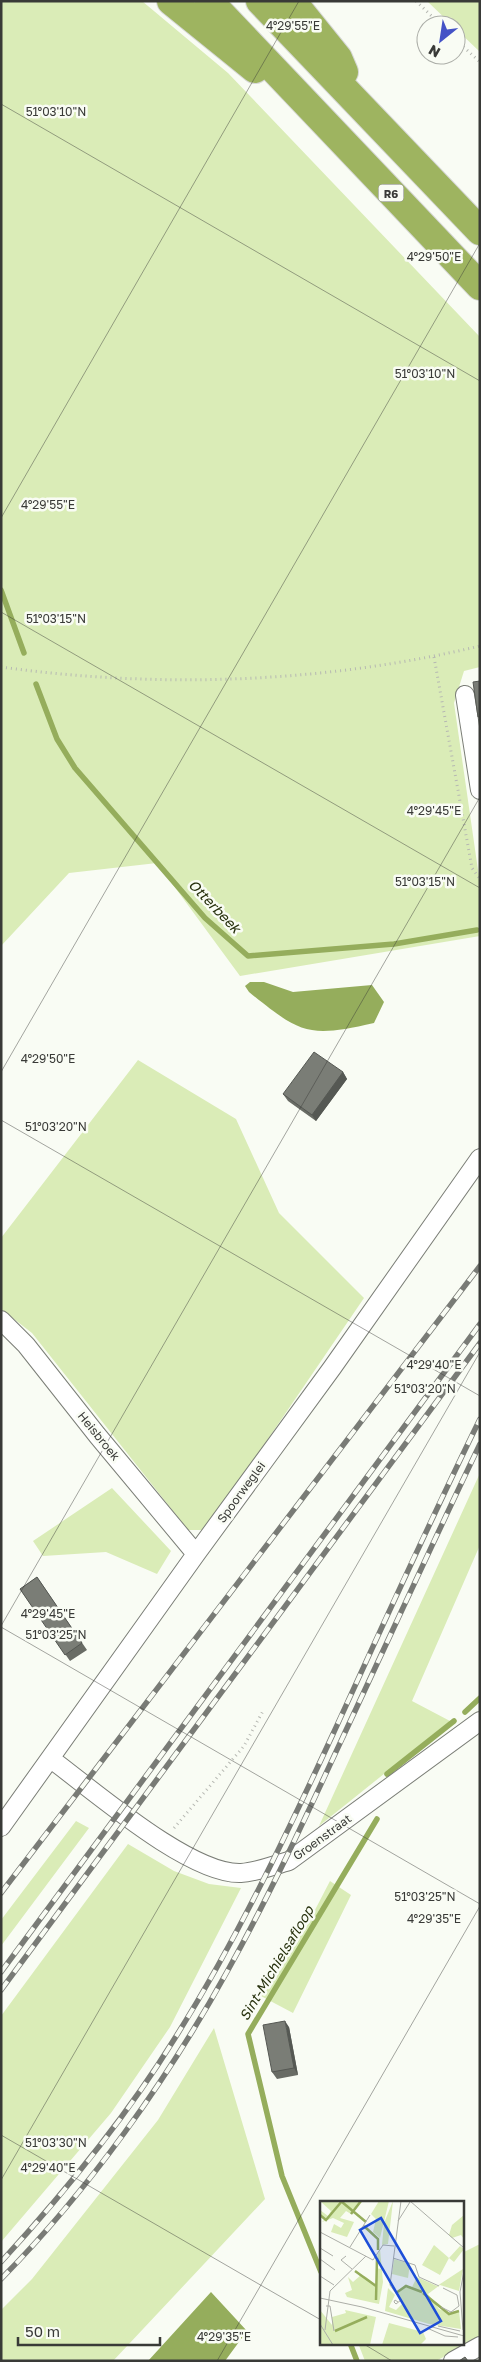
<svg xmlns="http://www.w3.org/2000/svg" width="481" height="2362" font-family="'Golos Text',sans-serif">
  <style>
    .green { fill: #daecb7 }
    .water { fill: #95ad5c }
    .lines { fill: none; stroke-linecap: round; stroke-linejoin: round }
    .stream { stroke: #95ad5c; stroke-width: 5.5 }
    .minor-casing { stroke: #7b7e77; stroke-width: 20 }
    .trunk-casing { stroke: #d7d8d7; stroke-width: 30 }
    .path { stroke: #b6b8b2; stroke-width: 3; stroke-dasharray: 1 4; stroke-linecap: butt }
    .minor { stroke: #fff; stroke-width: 18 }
    .trunk { stroke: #9eb460; stroke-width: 28 }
    .rail-casing { stroke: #797b76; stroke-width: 5.5 }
    .rail { stroke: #f9fcf4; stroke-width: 4; stroke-dasharray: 11; stroke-linecap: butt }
    .wall { fill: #696c65 }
    .shaded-wall { fill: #555853 }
    .building { fill: #7a7d76; stroke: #555853 }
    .ticks { fill: none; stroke: #393a37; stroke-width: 1; stroke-opacity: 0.45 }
    .labels { text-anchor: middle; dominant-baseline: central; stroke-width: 5; stroke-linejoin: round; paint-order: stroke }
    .shield { fill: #f9fcf4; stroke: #737470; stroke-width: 1 }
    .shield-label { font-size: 11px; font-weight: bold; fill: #393a37 }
    .street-label { font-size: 12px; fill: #393a37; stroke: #f9fcf4 }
    .water-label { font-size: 14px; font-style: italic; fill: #26300c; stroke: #f9fcf4 }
    .inset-river { fill: none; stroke: #95ad5c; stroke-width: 2.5 }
    .inset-road { fill: none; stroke: #acaea8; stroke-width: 1 }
    .view { fill: #1d4ed8; fill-opacity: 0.15; stroke: #1d4ed8; stroke-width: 2.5 }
    .inset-edge { fill: none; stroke: #393a37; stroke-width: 2.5 }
    .ticks-label { font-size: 12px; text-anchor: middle; fill: #393a37; stroke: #f9fcf4; stroke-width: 5; stroke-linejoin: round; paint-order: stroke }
  </style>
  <rect width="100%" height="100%" fill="#f9fcf4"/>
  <!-- green -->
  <path class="green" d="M1,1H142L228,73L480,337V667L464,671L454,703L480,884V936L240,976L157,863L69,873L1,946Z
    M427,1H480V52L456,29V25H452Z
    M138,1060L236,1119L279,1213L364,1298L206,1530H188L32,1333L1,1309V1238Z
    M480,1473V1545L412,1701L450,1721L319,1826Z
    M112,1488L171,1551L157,1574L106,1552L43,1556L33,1541Z
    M76,1821L89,1828L1,1946V1920Z
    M128,1844L174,1871L209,1884L241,1888L170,2027L111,2113L1,2242V2016Z
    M330,1881L351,1895L293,2013L259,1995L294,1927L303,1933Z
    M214,2028L265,2199L113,2361H1V2310L32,2279L158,2120Z
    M480,2244V2337L436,2361H365L358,2343H462V2253Z"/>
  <!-- water -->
  <path class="water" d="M250,982H264L293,992L372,985L384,1002L374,1023C308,1038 301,1034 249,992L245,986Z
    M211,2292L247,2331L225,2361H148Z"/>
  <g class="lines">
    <!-- stream -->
    <path class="stream" d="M1,590L24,653
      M36,684L57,739L75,768L205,918L248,956L394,944L477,930
      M465,1712L480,1698
      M387,1774L454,1721
      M321,2272L282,2176L248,2034L377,1819
      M350,2343L357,2361"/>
    <!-- minor casing -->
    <g class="minor-casing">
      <path id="minor" d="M465,695L480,790
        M1,1320L26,1345L97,1435L196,1554
        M51,1759C93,1790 190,1875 241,1873C258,1872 274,1865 289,1861L480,1721
        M1,1827L196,1554L332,1368L480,1158
        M453,2361L480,2346"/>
    </g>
    <!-- trunk casing -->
    <g class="trunk-casing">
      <path id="trunk" d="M171,1L255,69
        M209,1L480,286
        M260,1L480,231
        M292,1L338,58L344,72"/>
    </g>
    <!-- path -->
    <path class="path" d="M416,1L441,25
      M456,40L480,62
      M434,657L472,868L480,879
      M1,667C160,689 324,683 480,646
      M174,1828L244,1746L263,1711"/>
    <!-- minor -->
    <use href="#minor" class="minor"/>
    <!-- trunk -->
    <use href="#trunk" class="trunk"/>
    <!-- rail casing -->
    <g class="rail-casing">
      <path id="rail" d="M1,1893L480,1266
        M1,1972L480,1324
        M1,1990L480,1343
        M1,2262C65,2192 125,2119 175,2038C236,1941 285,1838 333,1734C381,1629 429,1523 480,1419
        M1,2279C89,2190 168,2079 228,1970C272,1891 310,1808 348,1726C392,1632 435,1538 480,1444"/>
    </g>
    <!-- rail -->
    <use href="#rail" class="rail"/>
  </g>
  <!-- wall -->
  <path class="wall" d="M343,1072L347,1079L316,1121L288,1101L283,1094Z
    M37,1577L87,1650L70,1661L20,1589Z
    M289,2027L298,2075L277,2079L272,2072Z"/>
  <!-- shaded-wall -->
  <path class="shaded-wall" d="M343,1072L347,1079L316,1121L312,1115Z
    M285,2021L289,2027L298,2075L294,2068Z"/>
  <!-- building -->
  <path class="building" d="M480,681V717H478L473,682Z
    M314,1052L343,1072L312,1115L283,1094Z
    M37,1577L82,1643L65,1655L20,1589Z
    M285,2021L294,2068L272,2072L263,2025Z
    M465,2357L468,2361H459Z"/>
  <!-- ticks -->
  <path class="ticks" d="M1,104L480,381M1,518L299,1M1,612L480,888M1,1072L480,243M1,1120L480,1396M1,1626L480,797M1,1627L480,1904M1,2135L321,2320M1,2180L480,1352M362,2343L392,2361M217,2361L480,1906"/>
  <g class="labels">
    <!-- shield labels -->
    <rect class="shield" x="378.5" y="184.5" width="25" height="17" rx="4"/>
    <g class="shield-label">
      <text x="391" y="193">R6</text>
    </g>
    <!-- street labels -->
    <g class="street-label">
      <text transform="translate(99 1436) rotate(51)">Heisbroek</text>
      <text transform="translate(241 1492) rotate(-54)">Spoorweglei</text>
      <text transform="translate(322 1837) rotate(-36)">Groenstraat</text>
    </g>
    <!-- water labels -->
    <g class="water-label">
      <text transform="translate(215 906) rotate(46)">Otterbeek</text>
      <text transform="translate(276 1963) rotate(-59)">Sint-Michielsafloop</text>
    </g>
  </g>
  <!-- overview -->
  <g transform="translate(320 2201)">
    <rect width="144" height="144" fill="#f9fcf4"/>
    <path d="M0,0H40L31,13L26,10L20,17L34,21L27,36L11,31L14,23L21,27L24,22L13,17L2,21L5,18L0,14V9L8,15L11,10ZM59,0H69L60,37L53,31L56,18L51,13ZM73,0L68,43L62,44L64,22ZM144,14V38L141,34L132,37L129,34L132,24ZM114,44L129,57L140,45L144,48L134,61L129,57L120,74L102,64ZM60,48L63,81L59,103L27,96L25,92L32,89L28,76L33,81L41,74L46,76L56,84V67L61,68L57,56ZM74,58L90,63L88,77L72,73ZM143,68L139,90L120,84L108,93L119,108L130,112L139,110L141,128L109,123L65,110L68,87L75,94L69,106L76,109L83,102L76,92L85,84L92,86L97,76L117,85ZM0,109L12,124V116L26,112L25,109L56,116L50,144H0ZM69,122L103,131L106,138L100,144H62Z" fill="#daecb7"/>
    <path class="inset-river" d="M22,1L46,21M31,13L41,0M0,14L6,19L22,0M44,25L58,38V49M35,70L56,85M76,92L86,85L102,91M103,92L129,113L139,110M56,99L57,57M15,130L47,116"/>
    <path class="inset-road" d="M81,0L70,84L83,102M90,0L144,47M78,20L90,1M0,31L53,59L63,44L74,45M30,46L50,14M0,47L13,55M26,55L21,59L32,68M73,57L95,64L99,76L119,85M0,58L15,69M0,75L14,84M0,97L42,106L144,135M78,101L75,99L74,101L76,103L81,99M6,105H10L14,130M121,106L131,111L139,105L137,94L123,87M0,123L13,144M118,125L140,130M107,127L125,135L138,136M5,129L10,90L46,55M143,129L140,91L144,70"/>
    <path class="view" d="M61,17L121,120L100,132L40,29Z"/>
    <rect width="144" height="144" class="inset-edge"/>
  </g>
  <g class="ticks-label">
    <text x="293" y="30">4°29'55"E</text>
    <text x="56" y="116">51°03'10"N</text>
    <text x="434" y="261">4°29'50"E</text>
    <text x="425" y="378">51°03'10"N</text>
    <text x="48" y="509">4°29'55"E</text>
    <text x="56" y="623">51°03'15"N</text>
    <text x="434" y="815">4°29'45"E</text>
    <text x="425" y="886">51°03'15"N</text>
    <text x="48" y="1063">4°29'50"E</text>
    <text x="56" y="1131">51°03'20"N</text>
    <text x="434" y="1369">4°29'40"E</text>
    <text x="425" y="1393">51°03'20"N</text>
    <text x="48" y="1618">4°29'45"E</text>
    <text x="56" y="1639">51°03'25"N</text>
    <text x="425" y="1901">51°03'25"N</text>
    <text x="434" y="1923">4°29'35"E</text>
    <text x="56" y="2147">51°03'30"N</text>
    <text x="48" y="2172">4°29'40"E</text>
    <text x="224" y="2341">4°29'35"E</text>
  </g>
  <!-- border -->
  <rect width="481" height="2362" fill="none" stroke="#393a37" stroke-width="5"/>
  <!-- north arrow -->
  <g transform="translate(441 40) rotate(210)"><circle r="24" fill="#f9fcf4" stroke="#acaea8"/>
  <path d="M0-4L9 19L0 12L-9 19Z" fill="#4452c6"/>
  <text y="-8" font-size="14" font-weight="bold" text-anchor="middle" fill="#393a37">N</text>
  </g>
  <!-- scale -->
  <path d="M18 2337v8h142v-8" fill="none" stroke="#393a37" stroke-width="2.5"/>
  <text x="25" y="2337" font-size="15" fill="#393a37" stroke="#f9fcf4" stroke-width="4" paint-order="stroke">50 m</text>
</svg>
